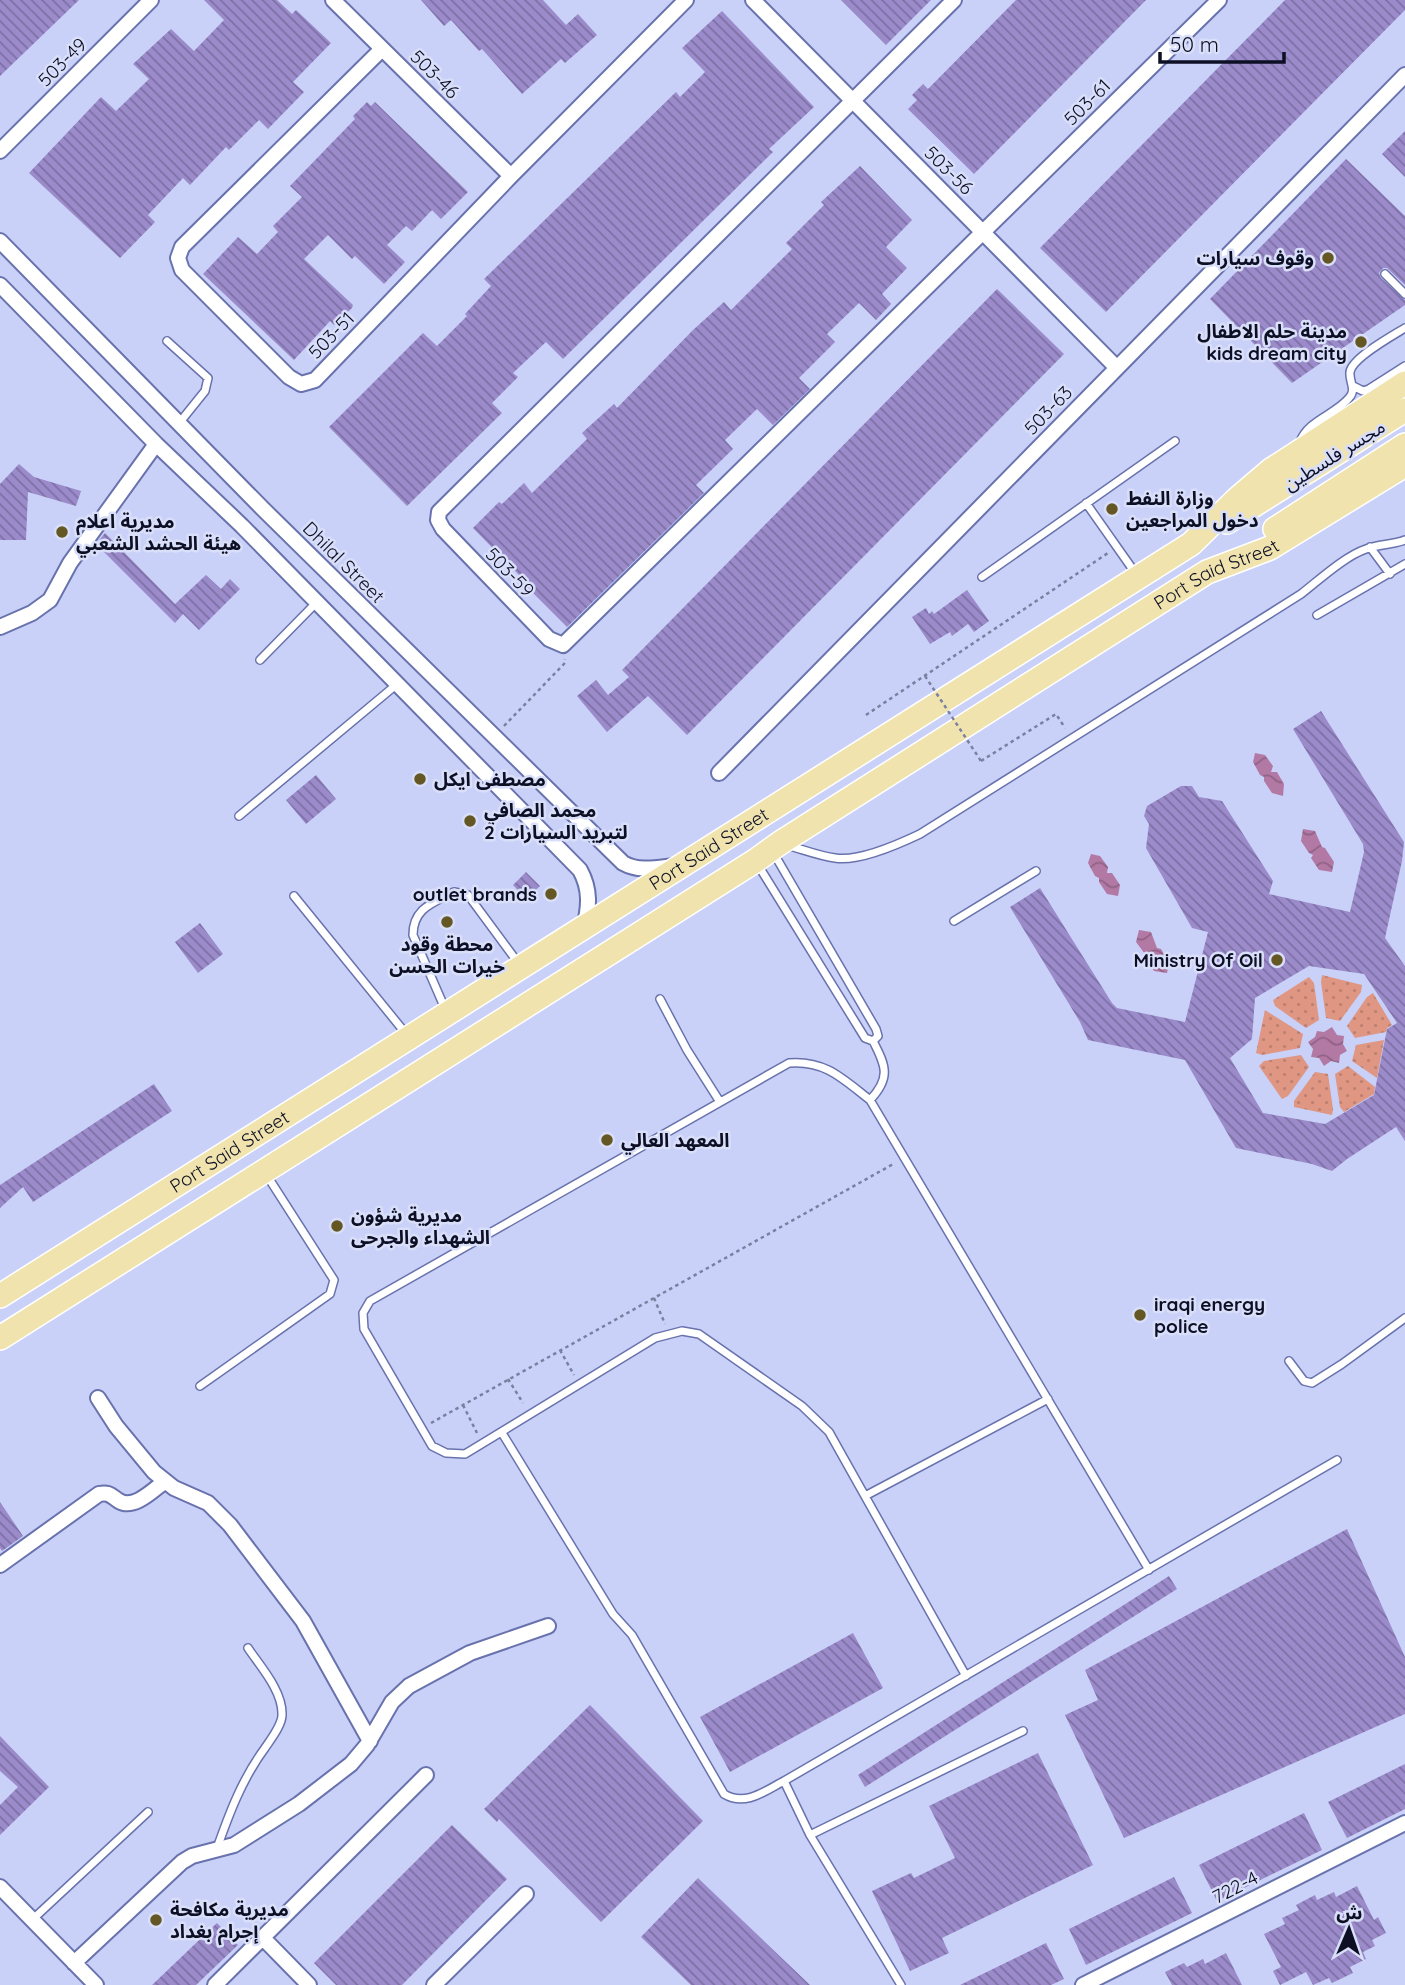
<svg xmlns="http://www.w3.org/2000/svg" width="1405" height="1985" font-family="Quicksand,'Noto Sans Arabic',sans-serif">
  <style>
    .grass { fill: url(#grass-dots) }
    .water { fill: url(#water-waves) }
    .building { fill: url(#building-back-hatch); fill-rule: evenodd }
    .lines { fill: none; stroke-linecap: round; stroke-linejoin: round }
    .service-casing { stroke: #6872ac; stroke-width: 10 }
    .minor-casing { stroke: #6872ac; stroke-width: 18 }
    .primary-casing { stroke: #fff; stroke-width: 26 }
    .path { stroke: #7a80a0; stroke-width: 2.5; stroke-dasharray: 3.5 3.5; stroke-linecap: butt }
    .service { stroke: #fff; stroke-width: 7 }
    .minor { stroke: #fff; stroke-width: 14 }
    .primary { stroke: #f0e3ae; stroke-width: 23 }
    .path-bridge { stroke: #7a80a0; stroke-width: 2.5; stroke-dasharray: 3.5 3.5; stroke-linecap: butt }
    .poi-dot { fill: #645724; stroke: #d9dff9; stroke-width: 2.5 }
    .labels { text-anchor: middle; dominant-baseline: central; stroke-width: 5; stroke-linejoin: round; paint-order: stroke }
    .street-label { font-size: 19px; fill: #0d0f25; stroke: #d9dff9 }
    .poi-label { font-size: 19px; font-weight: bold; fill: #0d0f25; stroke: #d9dff9; text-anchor: start }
  </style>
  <defs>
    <pattern id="grass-dots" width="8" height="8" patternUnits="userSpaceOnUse" patternTransform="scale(1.75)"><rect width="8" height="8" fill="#df9683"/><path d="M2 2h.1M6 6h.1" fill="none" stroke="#be8071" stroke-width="1.8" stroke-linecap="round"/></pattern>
    <pattern id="water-waves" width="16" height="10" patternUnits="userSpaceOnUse" patternTransform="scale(1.75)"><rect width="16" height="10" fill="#b379a5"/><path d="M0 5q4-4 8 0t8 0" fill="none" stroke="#906286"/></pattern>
    <pattern id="building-back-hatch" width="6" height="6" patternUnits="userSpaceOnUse" patternTransform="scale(1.75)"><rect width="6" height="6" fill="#9b8bca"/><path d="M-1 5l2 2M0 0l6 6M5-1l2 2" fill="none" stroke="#7d70a4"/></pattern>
  </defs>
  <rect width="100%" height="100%" fill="#c9d1f8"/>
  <!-- grass -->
  <path class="grass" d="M1322,975L1362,985L1361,992L1340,1021L1326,1018L1321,982Z
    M1309,977L1314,983L1319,1020L1306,1028L1275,1006L1273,1000Z
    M1373,993L1392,1025L1387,1028L1386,1032L1355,1038L1347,1026L1367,997Z
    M1265,1010L1303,1034L1300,1048L1262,1055L1256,1053Z
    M1384,1040L1377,1078L1352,1061L1356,1045Z
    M1301,1055L1309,1067L1288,1096L1282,1099L1259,1066L1264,1061Z
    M1348,1066L1375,1087L1374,1094L1344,1112L1340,1107L1335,1074Z
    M1315,1072L1328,1074L1333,1109L1332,1115L1294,1107V1101Z"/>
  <!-- water -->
  <path class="water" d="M1255,753L1265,755L1273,766L1271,772H1277L1284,784L1283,796L1272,793L1264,781V777L1260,775L1253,762Z
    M1303,829L1315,831L1322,847L1325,848L1334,862L1332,872L1319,870L1311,858L1313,855L1309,853L1301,841Z
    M1091,854L1100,856L1108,867L1107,873H1112L1120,885L1118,896L1107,894L1099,882V878L1095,876L1088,863Z
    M1139,930L1151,932L1157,948L1161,949L1169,963L1167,973L1154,971L1147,959L1149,955L1145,954L1136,942Z
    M1332,1027L1337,1035L1344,1036L1343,1044L1347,1051L1340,1055L1339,1063L1331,1061L1324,1066L1319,1058L1311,1057L1313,1049L1308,1042L1315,1037L1317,1031L1324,1032Z"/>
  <!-- building -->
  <path class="building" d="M0,0H79L0,76Z
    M204,0H277L292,14L296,10L331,43L293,82L304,92L268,129L259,120L229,150L226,147L190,185L183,178L148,215L155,222L120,258L29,173L101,97L116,111L149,79L133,64L171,29L194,51L224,20Z
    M421,0H543L566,25L578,14L597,35L565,63L561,59L522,94L482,49L479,51L451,20L444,26Z
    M841,0H931L886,45Z
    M1016,0H1146L974,174L908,109L917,100L912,95L923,84L928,89Z
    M1285,0H1405V10L1106,312L1040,248Z
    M722,11L814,107L769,149L773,152L563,359L546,342L513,373L518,377L492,403L502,413L407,506L329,427L423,333L437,346L467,316L465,314L491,286L484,279L676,92L680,97L705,72L682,48Z
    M367,102L371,106L375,102L468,192L441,219L432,210L412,231L406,226L387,245L405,262L384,284L355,256L352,259L328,235L304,259L353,305L352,308L334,325L330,321L294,360L203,274L238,237L257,254L278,232L273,226L302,197L290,186L355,119L353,116Z
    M1405,131V177L1382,154Z
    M1346,159L1405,216V285L1387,268H1383L1379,273L1381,278L1405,300V305L1292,383L1210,299Z
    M860,166L912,220L886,247L907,268L882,294L891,304L876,320L859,303L827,334L835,342L799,378L810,389L773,425L757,409L725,440L733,449L696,485L704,493L567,627L519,579L521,577L473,528L499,502L502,504L524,483L532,493L587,439L582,433L614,404L617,408L693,330L724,302L731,310L792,249L786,243L824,205L821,202Z
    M997,289L1064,354L687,735L648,696L607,732L577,696L596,680L608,695L629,677L622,670Z
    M19,464L34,477L81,491L76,506L28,492L26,540H0V484Z
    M105,533L175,604L206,575L221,589L230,579L240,589L199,630L183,614L175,623L96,544Z
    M967,590L989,621L974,632L968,624L952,636L950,632L930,644L912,617L926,608L929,614L932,611L934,614Z
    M1321,711L1404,842L1402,861L1385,938L1405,966V1141L1396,1127L1347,1159L1332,1171L1312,1164L1236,1148L1185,1060L1088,1040L1080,1022L1010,907L1040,888L1112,1003L1117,1008L1185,1022L1208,932L1192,928L1146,848L1149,824L1144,816L1147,806L1181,786H1192L1199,797L1222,801L1273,881L1269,894L1350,912L1364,852L1363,844L1293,729ZM1309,966L1364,974L1397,1023L1387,1029L1374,1095L1325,1124L1263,1113L1230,1058L1252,1039L1255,998Z
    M316,775L336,799L306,824L286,800Z
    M526,872L540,886L526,899L513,885Z
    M200,923L223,954L198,973L175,942Z
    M154,1084L172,1111L33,1202L23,1187L0,1208V1185Z
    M0,1502L23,1536L2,1551L0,1548Z
    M1347,1529L1405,1657V1714L1124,1838L1065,1715L1098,1700L1085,1670Z
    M1169,1576L1177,1589L865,1787L858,1775Z
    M853,1633L883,1688L730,1772L700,1717Z
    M590,1705L703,1821L601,1922L499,1819L497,1822L484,1809Z
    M0,1736L49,1787L0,1835V1805L18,1787L0,1771Z
    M1038,1753L1093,1865L942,1938L949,1953L910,1971L872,1891L911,1873L914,1878L955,1858L929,1806Z
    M1405,1764V1809L1347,1838L1328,1802Z
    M1304,1813L1322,1850L1217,1901L1199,1865Z
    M452,1825L507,1879L402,1985H336L314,1963Z
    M1174,1877L1192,1913L1086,1965L1069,1929Z
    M698,1878L810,1985H691L641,1937Z
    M1357,1886L1374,1920L1378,1917L1386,1933L1372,1940L1375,1946L1363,1952L1366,1959L1350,1967L1353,1973L1332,1983L1329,1978L1313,1985L1306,1972L1280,1985L1273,1971L1281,1967L1264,1934L1285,1924L1282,1918L1299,1910L1296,1905L1315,1895L1317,1900L1334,1892L1336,1897Z
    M217,1923L238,1945L196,1985H152Z
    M1046,1943L1064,1979L1051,1985H960Z
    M1226,1953L1242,1985H1172L1165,1972L1184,1963L1187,1967L1203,1959L1205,1964Z"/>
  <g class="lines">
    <!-- service casing -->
    <g class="service-casing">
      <path id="service" d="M1385,274L1405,294
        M167,341L208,378L205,391L180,422
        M1353,386L1363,391L1369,389L1405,366
        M1300,442C1308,420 1335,415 1349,398C1357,389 1349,383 1350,372C1352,358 1392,336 1405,328
        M1086,503L1136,574
        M1370,547L1390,574
        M982,577L1175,441
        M1317,615L1405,564
        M260,660L316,603
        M239,816L396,685
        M786,845C802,849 819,856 835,858C858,862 899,844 920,834L1301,594C1319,580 1345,556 1366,549C1379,544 1392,545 1405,540
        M773,852L876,1029L878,1036L873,1041
        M758,865L865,1038L873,1041C886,1066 891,1078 870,1100
        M294,896L407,1035
        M954,921L1036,871
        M660,999L687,1050L720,1102
        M446,1011L413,935C413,908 433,903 454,892L468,895L519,964
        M1289,1361L1304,1381L1312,1383L1342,1364L1405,1318
        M200,1386L330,1294L334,1280L266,1174
        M502,1433L613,1614L632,1635L724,1794C745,1807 765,1791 784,1781
        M865,1496L1048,1399
        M966,1676L829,1432L802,1406L699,1334L682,1331L655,1338L465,1454L446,1453L432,1446L364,1329L363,1313L370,1301L789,1063C825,1060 843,1079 870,1100L1149,1570
        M810,1835L784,1781L1337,1460
        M216,1851C229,1814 242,1779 265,1748C271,1739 282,1725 282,1715C283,1691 260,1666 248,1648
        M33,1919L148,1812
        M901,1985L810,1835L1023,1731"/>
    </g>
    <!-- minor casing -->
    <g class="minor-casing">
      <path id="minor" d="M333,0L511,176
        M753,0L1117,368
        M954,0L439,512L438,520L443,529L549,639L563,645L1219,0
        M382,49L182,247L178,258L182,270L289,377L301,384L315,380L511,176L686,0
        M0,151L151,0
        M0,241L262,508L623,863C639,872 656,868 674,866
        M0,285L156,444L242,526L580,870C591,890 589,907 584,928
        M0,627L32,613L50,600L70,563L156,444
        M719,773L1405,75
        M98,1398L116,1426L154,1472L174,1488L208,1503L230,1525L303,1621L370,1741
        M0,1565L99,1494C110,1492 111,1496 119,1501C134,1510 153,1490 164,1482
        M0,1887L96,1985
        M263,1938L309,1985
        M74,1963L182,1862L192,1856L234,1845L299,1804L351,1764L367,1745L392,1702L409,1686L470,1653L548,1626
        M215,1985L426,1775
        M434,1985L526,1894
        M1083,1985L1405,1823"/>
    </g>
    <!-- primary casing -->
    <g class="primary-casing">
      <g id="primary">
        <path d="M1227,522L1405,410"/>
        <path d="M1275,529L1405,445"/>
        <path id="s1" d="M0,1296L1191,544L1237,499L1271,470L1405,383"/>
        <path id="s2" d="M0,1338L755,861L780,843L1207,572L1270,548L1405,465"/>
      </g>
    </g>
    <!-- path -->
    <path class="path" d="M866,715L1108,553
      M504,726L564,664L565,659
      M981,761L1056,714L1065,728
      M654,1298L665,1324
      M560,1350L574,1375
      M508,1379L523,1403
      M463,1405L477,1433
      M431,1423L895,1163"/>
    <!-- service -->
    <use href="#service" class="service"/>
    <!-- minor -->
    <use href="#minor" class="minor"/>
    <!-- primary -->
    <use href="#primary" class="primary"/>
    <!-- path-bridge -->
    <path class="path-bridge" d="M925,676L981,761"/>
  </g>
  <!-- markers -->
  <g class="poi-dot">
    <circle cx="1328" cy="258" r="7"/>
    <circle cx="1361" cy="342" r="7"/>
    <circle cx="1112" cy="509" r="7"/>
    <circle cx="62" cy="532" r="7"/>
    <circle cx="420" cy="779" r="7"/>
    <circle cx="470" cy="821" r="7"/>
    <circle cx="551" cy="894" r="7"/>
    <circle cx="447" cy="922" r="7"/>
    <circle cx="1277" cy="960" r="7"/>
    <circle cx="607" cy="1140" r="7"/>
    <circle cx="337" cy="1226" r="7"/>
    <circle cx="1140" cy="1315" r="7"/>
    <circle cx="156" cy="1920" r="7"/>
  </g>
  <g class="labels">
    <!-- street labels -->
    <g class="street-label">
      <text transform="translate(62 62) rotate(-45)">503-49</text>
      <text transform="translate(435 74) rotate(45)">503-46</text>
      <text transform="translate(1087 102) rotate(-45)">503-61</text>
      <text transform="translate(949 170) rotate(45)">503-56</text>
      <text transform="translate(331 335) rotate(-46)">503-51</text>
      <text transform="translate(1048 410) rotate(-46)">503-63</text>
      <text transform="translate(1334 455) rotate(-32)">مجسر فلسطين</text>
      <text transform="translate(344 562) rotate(45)">Dhilal Street</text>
      <text transform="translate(510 572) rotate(46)">503-59</text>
      <text stroke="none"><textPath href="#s2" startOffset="1437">Port Said Street</textPath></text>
      <text stroke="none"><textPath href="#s1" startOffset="838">Port Said Street</textPath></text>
      <text stroke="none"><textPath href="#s1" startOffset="271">Port Said Street</textPath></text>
      <text transform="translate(1235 1887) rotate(-27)">722-4</text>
    </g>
    <!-- poi labels -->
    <g class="poi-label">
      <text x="1314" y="258" text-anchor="end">وقوف سيارات</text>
      <text x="1347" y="331" text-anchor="end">مدينة حلم الاطفال<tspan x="1347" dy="22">kids dream city</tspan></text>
      <text x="1126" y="498">وزارة النفط<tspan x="1126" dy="22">دخول المراجعين</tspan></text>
      <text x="76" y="521">مديرية اعلام<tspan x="76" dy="22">هيئة الحشد الشعبي</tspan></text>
      <text x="434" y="779">مصطفى ايكل</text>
      <text x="484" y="810">محمد الصافي<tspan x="484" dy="22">لتبريد السيارات 2</tspan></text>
      <text x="537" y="894" text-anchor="end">outlet brands</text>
      <text x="447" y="944" text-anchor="middle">محطة وقود<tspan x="447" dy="22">خيرات الحسن</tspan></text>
      <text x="1263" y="960" text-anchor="end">Ministry Of Oil</text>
      <text x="621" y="1140">المعهد العالي</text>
      <text x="351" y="1215">مديرية شؤون<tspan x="351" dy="22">الشهداء والجرحى</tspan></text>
      <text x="1154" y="1304">iraqi energy<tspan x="1154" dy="22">police</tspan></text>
      <text x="170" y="1909">مديرية مكافحة<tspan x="170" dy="22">إجرام بغداد</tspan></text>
    </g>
  </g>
  <!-- north arrow -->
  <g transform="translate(1349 1929) rotate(2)" stroke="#d9dff9" stroke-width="5" paint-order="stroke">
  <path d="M0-5L12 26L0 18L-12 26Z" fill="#0d0f25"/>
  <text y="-10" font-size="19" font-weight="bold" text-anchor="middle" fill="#0d0f25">ش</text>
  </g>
  <!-- scale -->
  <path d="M1160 52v10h124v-10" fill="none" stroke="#0d0f25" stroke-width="3.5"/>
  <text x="1170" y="52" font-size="21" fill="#0d0f25" stroke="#d9dff9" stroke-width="5" paint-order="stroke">50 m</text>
</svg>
